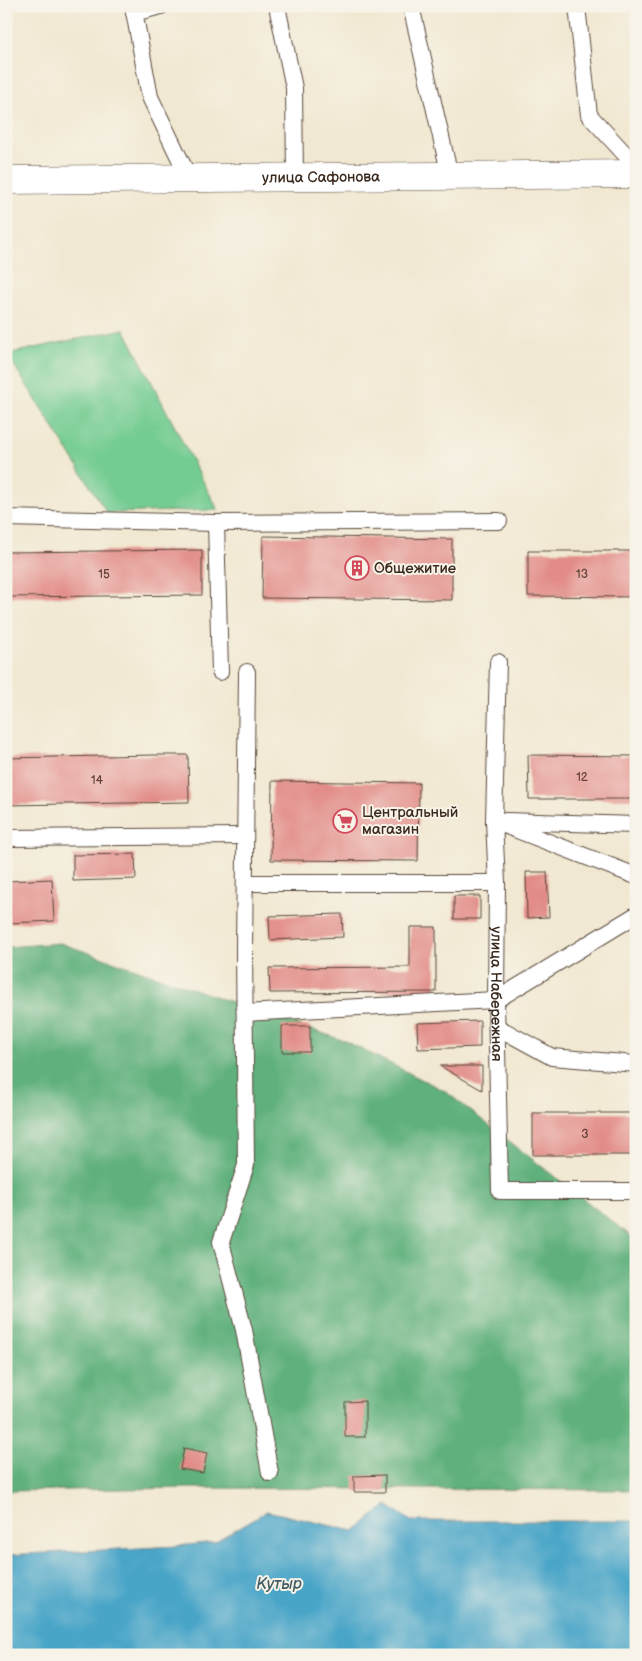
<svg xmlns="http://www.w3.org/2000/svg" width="642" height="1661" font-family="'Balsamiq Sans',sans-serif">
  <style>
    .green { fill: #73cc92; stroke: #577b58 }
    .forest { fill: #5eb07c; stroke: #4c6d4d }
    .water { fill: #4aa5c8; stroke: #426873 }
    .building { fill: #e28b87 }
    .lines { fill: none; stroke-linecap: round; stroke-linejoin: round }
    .service-casing { stroke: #564639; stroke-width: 18 }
    .minor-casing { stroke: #564639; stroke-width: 29 }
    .service { stroke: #fff; stroke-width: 16 }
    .minor { stroke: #fff; stroke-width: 28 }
    .labels { text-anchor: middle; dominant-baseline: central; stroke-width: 4; stroke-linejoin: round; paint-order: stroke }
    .number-label { font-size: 12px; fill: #654238 }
    .street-label { font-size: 15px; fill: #3b2a1e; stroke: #f7f3e8 }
    .poi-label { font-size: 15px; fill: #3b2a1e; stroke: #f7f3e8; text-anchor: start }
    .water-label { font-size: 16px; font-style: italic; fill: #415b62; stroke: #f7f3e8 }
  </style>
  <rect width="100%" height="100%" fill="#f7f3e8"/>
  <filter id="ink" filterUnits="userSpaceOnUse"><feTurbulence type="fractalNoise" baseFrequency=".02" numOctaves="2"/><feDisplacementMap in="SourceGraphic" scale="10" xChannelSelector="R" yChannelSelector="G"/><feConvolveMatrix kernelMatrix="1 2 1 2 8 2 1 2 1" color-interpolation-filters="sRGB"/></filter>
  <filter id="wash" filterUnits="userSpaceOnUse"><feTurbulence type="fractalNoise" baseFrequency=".0096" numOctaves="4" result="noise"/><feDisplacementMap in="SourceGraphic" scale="20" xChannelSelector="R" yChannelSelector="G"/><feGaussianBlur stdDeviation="1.12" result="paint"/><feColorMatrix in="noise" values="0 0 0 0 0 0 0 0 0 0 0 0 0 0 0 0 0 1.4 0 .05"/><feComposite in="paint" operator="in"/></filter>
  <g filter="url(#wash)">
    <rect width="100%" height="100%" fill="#f1e8d1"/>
    <!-- green -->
    <path class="green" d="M124,329L218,510L107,513L7,354Z"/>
    <!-- forest -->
    <path class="forest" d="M60,943L345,1041L445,1091L636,1240V1490L189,1488L6,1491V947Z"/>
    <!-- water -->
    <path class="water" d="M387,1505L411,1521H636V1655H6V1555L178,1546L214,1542L267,1511L354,1531Z"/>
    <g id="blocks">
      <!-- building -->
      <path class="building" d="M263,536L452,539V600L262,598Z
        M202,550V595L6,597V552Z
        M528,551H636V597L528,596Z
        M154,755H188L189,802L6,805V758Z
        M528,755L636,756V799H529Z
        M272,781L419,783L418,861L271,860Z
        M135,854L136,879L73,881V855Z
        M526,872H547L549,917L527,918Z
        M52,879L54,921L9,923L7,881Z
        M454,896H480V919H454Z
        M342,914L343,937L270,940L269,916Z
        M410,927H436V992L270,993L269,968L410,967Z
        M480,1021V1047L418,1049L417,1023Z
        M282,1026H310V1052H282Z
        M440,1066H482V1090Z
        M533,1113H636V1155H533Z
        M365,1401V1437H345V1402Z
        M184,1448L207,1453L203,1473L180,1469Z
        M385,1475V1492H354V1476Z"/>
    </g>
  </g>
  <g filter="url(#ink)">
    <use href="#blocks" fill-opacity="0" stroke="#564639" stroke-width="1"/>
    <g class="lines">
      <!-- service casing -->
      <g class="service-casing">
        <g id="service">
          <path d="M133,6L150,97L189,178"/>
          <path d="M277,6L294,88L295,177"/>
          <path d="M411,6L450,176"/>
          <path d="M577,6L589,115L636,166"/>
          <path d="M134,13L161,6"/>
          <path d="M6,518L216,523L499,521"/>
          <path d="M216,523L220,672"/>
          <path id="s1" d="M498,662L494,821L497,883L496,1000L500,1191H636"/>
          <path d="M247,672L244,949L246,1165L221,1242L244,1330L270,1473"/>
          <path d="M494,821L636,876"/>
          <path d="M506,821L636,825"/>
          <path d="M6,838L245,836"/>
          <path d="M245,883H497"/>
          <path d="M245,1013L496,1000L636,915"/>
          <path d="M497,1027L552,1057L636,1064"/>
        </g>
      </g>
      <!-- minor casing -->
      <g class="minor-casing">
        <g id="minor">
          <path id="s2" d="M6,180L636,174"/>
        </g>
      </g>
      <!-- service -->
      <use href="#service" class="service"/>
      <!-- minor -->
      <use href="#minor" class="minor"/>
    </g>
  </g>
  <!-- icons -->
  <defs>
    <g id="building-ring" transform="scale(1.25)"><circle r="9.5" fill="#f7f3e8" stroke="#d1495b" stroke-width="1.5"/><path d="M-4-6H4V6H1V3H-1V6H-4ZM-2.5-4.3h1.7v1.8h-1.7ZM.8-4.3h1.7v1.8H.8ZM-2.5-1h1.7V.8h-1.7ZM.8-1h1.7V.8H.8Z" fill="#d1495b"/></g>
    <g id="supermarket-ring" transform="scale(1.25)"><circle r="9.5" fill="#f7f3e8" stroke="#d1495b" stroke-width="1.5"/><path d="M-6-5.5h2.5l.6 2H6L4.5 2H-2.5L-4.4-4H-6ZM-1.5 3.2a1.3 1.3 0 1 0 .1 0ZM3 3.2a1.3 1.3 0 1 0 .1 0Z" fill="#d1495b"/></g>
  </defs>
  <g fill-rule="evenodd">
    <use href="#building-ring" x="357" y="568"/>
    <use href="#supermarket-ring" x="345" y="821"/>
  </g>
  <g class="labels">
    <!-- number labels -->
    <g class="number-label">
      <text x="104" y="574">15</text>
      <text x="582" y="574">13</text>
      <text x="582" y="777">12</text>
      <text x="97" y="780">14</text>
      <text x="585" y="1134">3</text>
    </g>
    <!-- street labels -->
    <g class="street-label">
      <text stroke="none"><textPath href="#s2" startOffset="315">улица Сафонова</textPath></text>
      <text stroke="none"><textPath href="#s1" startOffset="332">улица Набережная</textPath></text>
    </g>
    <!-- poi labels -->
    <g class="poi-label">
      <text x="374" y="568">Общежитие</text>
      <text x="362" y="812">Центральный<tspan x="362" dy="17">магазин</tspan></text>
    </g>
    <!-- water labels -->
    <g class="water-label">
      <text x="279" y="1584">Кутыр</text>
    </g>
  </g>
  <!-- margin -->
  <rect width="642" height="1661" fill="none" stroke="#f7f3e8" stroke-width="25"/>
</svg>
